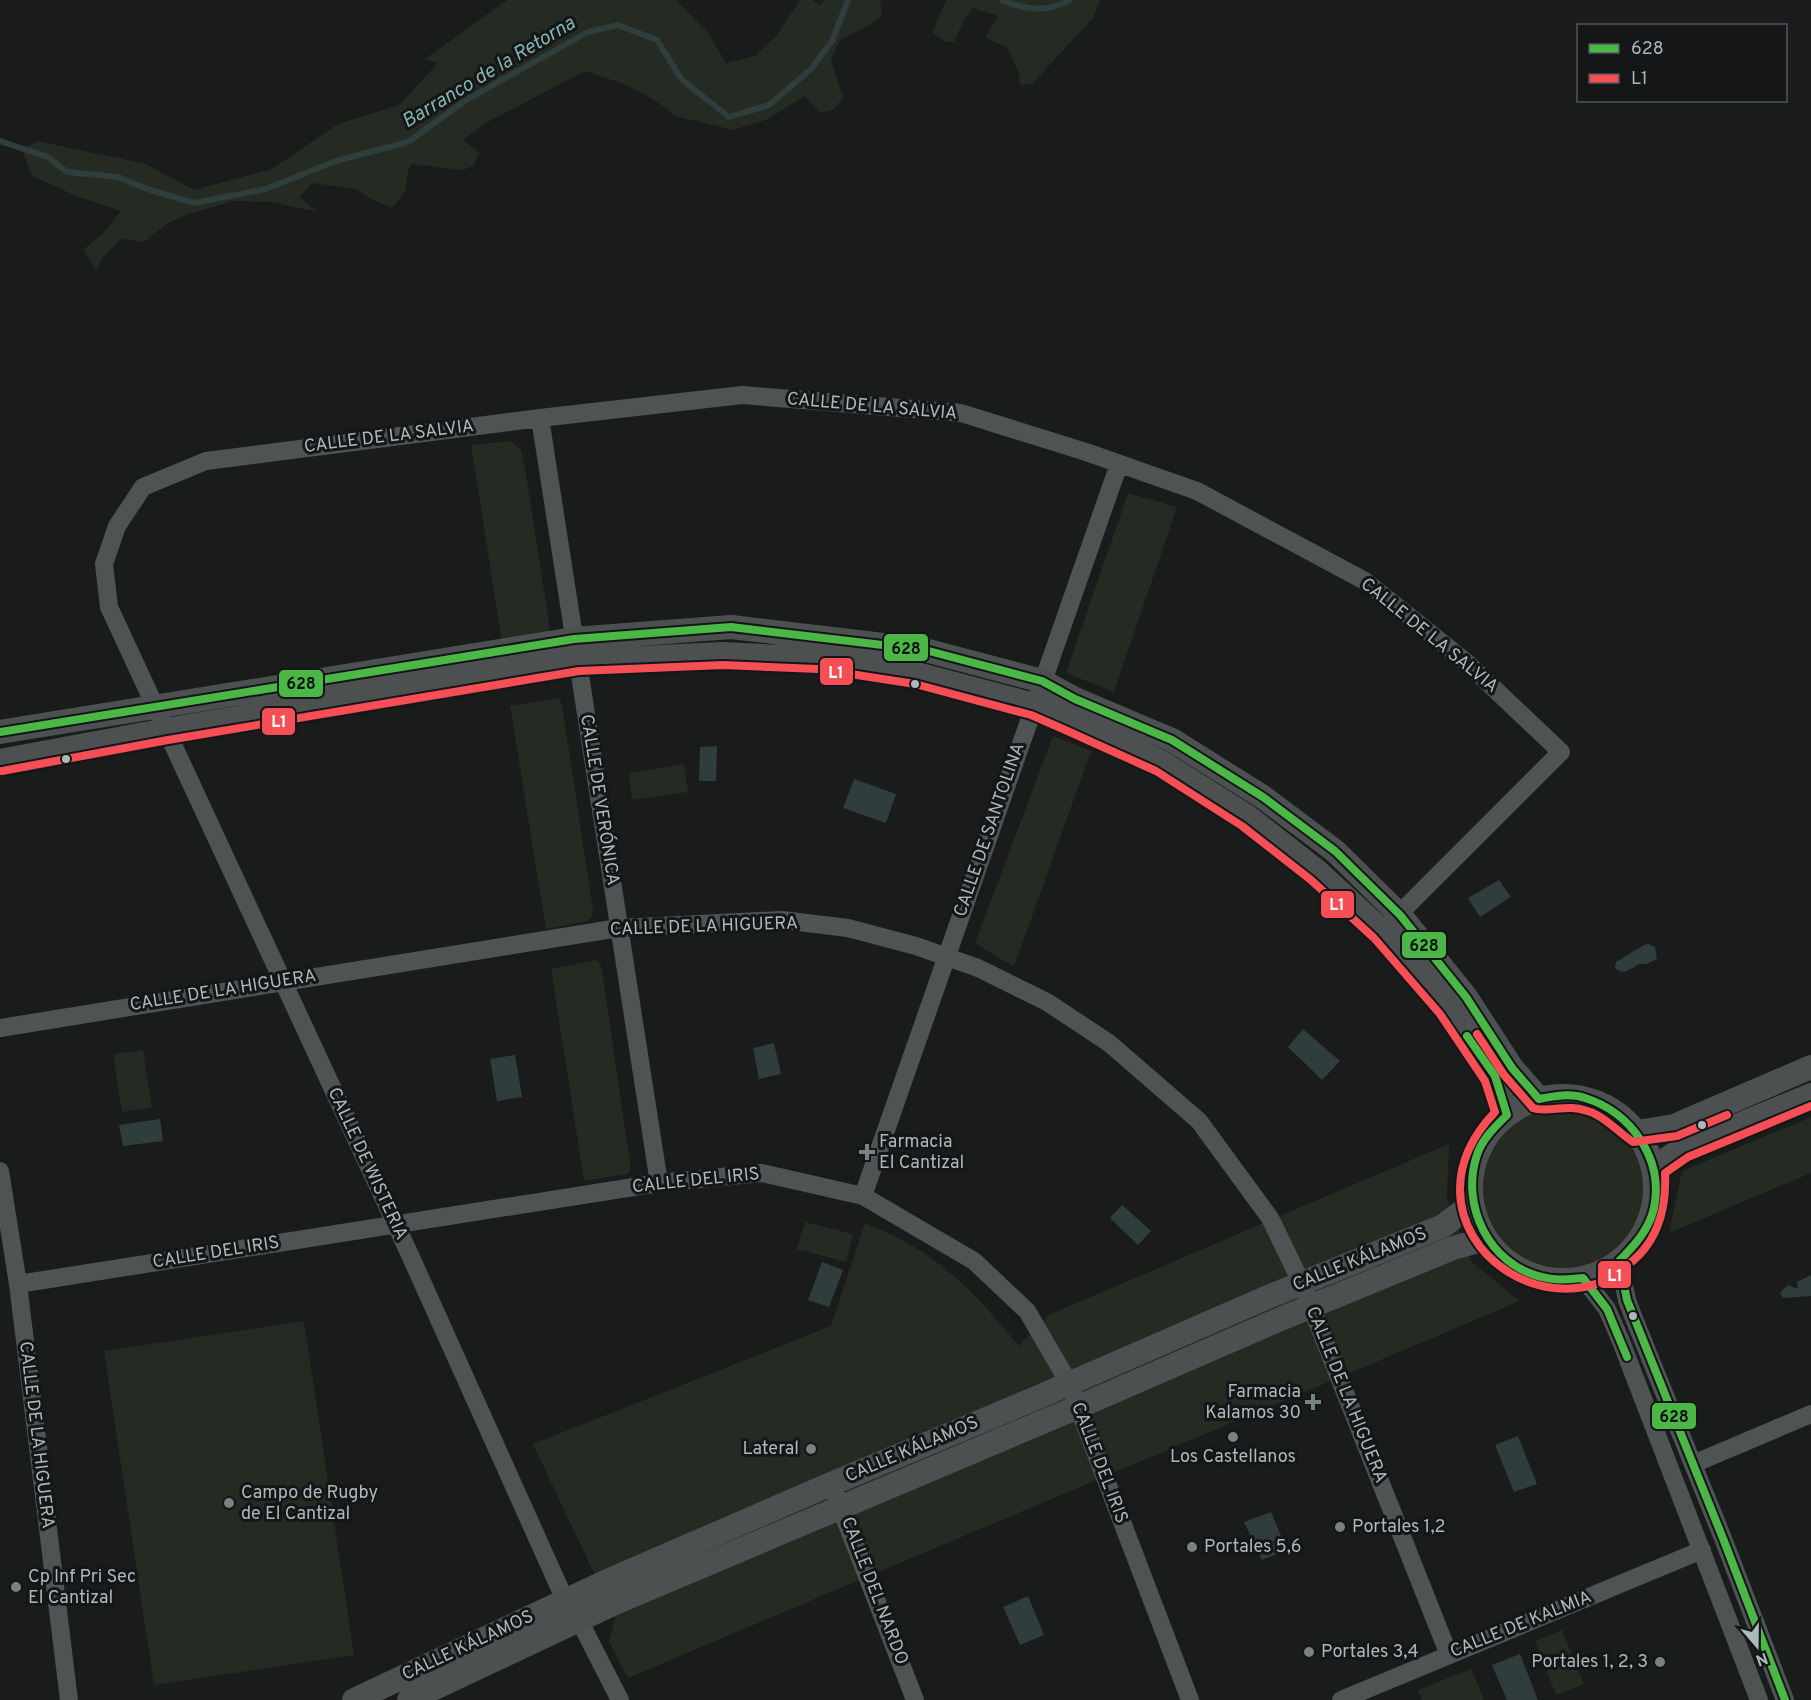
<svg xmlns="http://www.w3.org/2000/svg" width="1811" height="1700" font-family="Overpass,sans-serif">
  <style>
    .green { fill: #252a22 }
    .water { fill: #2f3e3c }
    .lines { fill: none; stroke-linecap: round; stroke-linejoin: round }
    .stream { stroke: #2f3e3c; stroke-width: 6 }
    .street { stroke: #4e5353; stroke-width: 18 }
    .secondary { stroke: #4d5051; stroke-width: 24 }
    .bus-1-casing { stroke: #141617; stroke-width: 12 }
    .bus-2-casing { stroke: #141617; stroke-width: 12 }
    .bus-1 { stroke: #4ab747; stroke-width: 8 }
    .bus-2 { stroke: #f64e55; stroke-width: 8 }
    .bus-dot { fill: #acb9bb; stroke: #141617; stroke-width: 2 }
    .poi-dot { fill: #798283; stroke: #141617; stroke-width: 2 }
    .labels { text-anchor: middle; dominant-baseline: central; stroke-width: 6; stroke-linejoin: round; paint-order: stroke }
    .street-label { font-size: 18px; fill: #acb9bb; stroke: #141617 }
    .poi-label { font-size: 18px; fill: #acb9bb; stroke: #141617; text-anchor: start }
    .water-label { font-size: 20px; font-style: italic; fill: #85b4af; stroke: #141617 }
    .line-badge { stroke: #141617; stroke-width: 2 }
    .badge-label { font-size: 16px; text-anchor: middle; font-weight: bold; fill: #fff }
    .pale-badge-label { font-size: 16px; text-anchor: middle; font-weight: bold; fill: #111 }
  </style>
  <rect width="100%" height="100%" fill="#1a1b1b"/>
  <!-- green -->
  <path class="green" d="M507,0H676L708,33L726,63L755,56L776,36L800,0H813L820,5L824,0H880L882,16L868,26L840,40L831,59L843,98L833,110L820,113L805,96L768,119L733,130L675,116L653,99L624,84L585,71L484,124L463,140L480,153L473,166L463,170L412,164L408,170L405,192L392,208L373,200L356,189L312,183L299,197L317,212L271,202L233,201L189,214L168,223L144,242L121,239L102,258L96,270L83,250L103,233L121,211L76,196L32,176L22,150L37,141L146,164L194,190L272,169L338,124L399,105L438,63L425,59Z
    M946,0H1100L1093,18L1032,84L1020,85L1019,73L1007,48L985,37L998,16L973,8L963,22L954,42H945L932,33Z
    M510,441L521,450L526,474L550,629L546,635L502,642L471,445Z
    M1128,493L1177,507L1114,692L1066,673Z
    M559,698L562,705L593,910L592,917L588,921L546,929L510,706Z
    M1053,736L1091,751L1014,967L975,943Z
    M684,764L688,792L632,800L629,773Z
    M596,960L600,963L602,971L631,1169L628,1174L584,1181L551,969Z
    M143,1050L152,1107L122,1112L113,1054Z
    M1481 1187a83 83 0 1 1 166 0a83 83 0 1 1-166 0Z
    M1811,1117V1173L1669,1233L1682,1171Z
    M1449,1144L1447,1199L1472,1262L1520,1301L628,1678L609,1642L615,1618L533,1444L831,1326L865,1223C880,1230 897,1236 911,1245C955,1271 987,1307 1019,1346L1048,1315Z
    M805,1222L853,1234L846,1262L797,1249Z
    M304,1321L354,1655L154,1685L104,1351Z
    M1562,1630L1584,1684L1556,1695L1535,1641Z
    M1471,1669L1484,1700H1422L1418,1690Z"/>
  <!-- water -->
  <path class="water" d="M717,746L716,781H699L700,747Z
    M854,779L896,794L886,823L843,808Z
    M1499,880L1511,897L1480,917L1468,898Z
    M1648,944L1655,947L1657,959L1646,964H1639C1630,969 1624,976 1615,968L1616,962L1644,945Z
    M1303,1029L1340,1061L1322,1080L1288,1047Z
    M774,1043L781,1074L759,1079L753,1048Z
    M515,1055L522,1097L497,1101L490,1059Z
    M160,1119L163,1141L123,1146L119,1125Z
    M1122,1205L1151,1231L1138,1245L1110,1218Z
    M822,1262L843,1270L829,1307L808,1300Z
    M1811,1275V1296L1783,1298L1780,1293L1788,1285L1798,1289L1797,1282Z
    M1518,1436L1537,1484L1514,1492L1495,1445Z
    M1271,1512L1287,1550L1262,1560L1244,1522Z
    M1028,1596L1044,1635L1020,1645L1003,1607Z
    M1520,1654L1538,1700H1507L1492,1665Z"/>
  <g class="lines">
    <!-- stream -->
    <path class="stream" d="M1002,0C1025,10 1047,13 1070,0
      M0,141L48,157L67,172L118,177L150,190L194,203L266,189L336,161L408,142L466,100L588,32L618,25L657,40L682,80L729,117L769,105L811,69L832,41L848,0"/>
    <!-- street -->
    <path class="street" d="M540,418L659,1183
      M0,1028L619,928L782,920L848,928L916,946L978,968L1047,1002L1109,1043L1199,1121L1270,1218L1302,1284L1449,1655
      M0,1171L18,1284L69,1700
      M863,1196L1119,464
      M1619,1261L1627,1300L1633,1316L1724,1541L1785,1700
      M1583,1278L1607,1309L1620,1339L1759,1700
      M18,1284L659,1183L762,1173L863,1196L974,1261L1027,1311L1069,1383L1190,1700
      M1693,1464L1811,1414
      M836,1496L915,1700
      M620,1700L579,1620L565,1600L410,1255L109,607L104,564L117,526L143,487L206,461L540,418L742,395L961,413L1086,452L1197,491L1365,581L1466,662L1561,752L1390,923
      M1341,1700L1702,1550"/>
    <!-- secondary -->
    <path class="secondary" d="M0,732L574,639L731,627L925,650L1042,681L1075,699L1172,740L1263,797L1335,851L1400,915L1466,997L1512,1068L1539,1099
      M0,761L166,730L578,661L723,654L819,659L917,674L1034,705L1067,719L1161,762L1248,817L1318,872L1382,931L1448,1008L1495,1076L1507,1115
      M1471 1188a92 92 0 1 1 184 0a92 92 0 1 1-184 0Z
      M1637,1132L1674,1126L1811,1067
      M1654,1168L1683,1148L1811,1095
      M354,1700L605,1582L831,1484L1034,1399L1268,1297L1443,1226L1472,1204
      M409,1700L615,1603L1078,1407L1278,1320L1453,1248L1486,1239"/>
    <!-- bus-1 casing -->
    <g class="bus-1-casing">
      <path id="bus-1" d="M0,732L574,639L731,627L925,650L1042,681L1075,699L1172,740L1263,797L1335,851L1400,915L1466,997L1512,1068L1539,1099C1554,1096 1570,1093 1585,1098C1631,1112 1664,1159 1654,1208C1649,1230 1634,1246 1619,1261L1627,1300L1724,1541L1785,1700
        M1467,1036L1495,1076L1507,1115C1495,1127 1482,1139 1477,1155C1460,1205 1489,1265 1542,1277C1555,1281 1569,1279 1583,1278L1607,1309L1627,1357"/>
    </g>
    <!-- bus-2 casing -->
    <g class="bus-2-casing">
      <path id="bus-2" d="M2,771L168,740L579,671L723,665L818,669L915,684L1031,715L1063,729L1156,771L1242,826L1311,880L1374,938L1440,1014L1485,1081L1495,1112C1475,1133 1460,1159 1460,1189C1460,1260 1540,1308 1604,1281C1611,1278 1617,1273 1623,1268C1656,1247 1667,1211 1665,1173L1688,1157L1811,1106
        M1477,1034L1504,1075L1533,1108C1545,1112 1559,1107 1572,1108C1601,1110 1611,1127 1633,1142L1677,1136L1727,1115"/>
    </g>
    <!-- bus-1 -->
    <use href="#bus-1" class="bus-1"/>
    <!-- bus-2 -->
    <use href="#bus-2" class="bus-2"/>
  </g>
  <!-- markers -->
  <g class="bus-dot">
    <circle cx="915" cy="684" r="5"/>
    <circle cx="66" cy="759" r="5"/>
    <circle cx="1702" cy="1125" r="5"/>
    <circle cx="1633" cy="1316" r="5"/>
  </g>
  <g class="poi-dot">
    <path d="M864 1143h6v6h6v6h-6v6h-6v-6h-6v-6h6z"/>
    <path d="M1310 1393h6v6h6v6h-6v6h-6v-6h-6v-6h6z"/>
    <circle cx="1233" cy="1437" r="6"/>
    <circle cx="811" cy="1449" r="6"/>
    <circle cx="229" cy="1503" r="6"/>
    <circle cx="1340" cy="1527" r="6"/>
    <circle cx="1192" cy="1547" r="6"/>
    <circle cx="16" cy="1587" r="6"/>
    <circle cx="1309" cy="1652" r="6"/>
    <circle cx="1660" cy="1662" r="6"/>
  </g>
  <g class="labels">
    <!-- street labels -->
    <g class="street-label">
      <text transform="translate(872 407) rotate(5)">CALLE DE LA SALVIA</text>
      <text transform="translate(389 437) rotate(-7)">CALLE DE LA SALVIA</text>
      <text transform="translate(1429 636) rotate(39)">CALLE DE LA SALVIA</text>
      <text transform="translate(599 800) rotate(81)">CALLE DE VERÓNICA</text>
      <text transform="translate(990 830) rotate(-71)">CALLE DE SANTOLINA</text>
      <text transform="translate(704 927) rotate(-2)">CALLE DE LA HIGUERA</text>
      <text transform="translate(223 991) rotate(-9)">CALLE DE LA HIGUERA</text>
      <text transform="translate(367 1164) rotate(65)">CALLE DE WISTERIA</text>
      <text transform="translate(696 1181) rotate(-6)">CALLE DEL IRIS</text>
      <text transform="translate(216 1253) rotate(-9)">CALLE DEL IRIS</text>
      <text transform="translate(1360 1260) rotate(-22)">CALLE KÁLAMOS</text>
      <text transform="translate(1346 1395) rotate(68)">CALLE DE LA HIGUERA</text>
      <text transform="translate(36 1435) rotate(83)">CALLE DE LA HIGUERA</text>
      <text transform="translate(912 1450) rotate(-23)">CALLE KÁLAMOS</text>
      <text transform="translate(1099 1463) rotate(69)">CALLE DEL IRIS</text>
      <text transform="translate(874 1591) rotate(69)">CALLE DEL NARDO</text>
      <text transform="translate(1521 1625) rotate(-22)">CALLE DE KALMIA</text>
      <text transform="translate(468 1646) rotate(-25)">CALLE KÁLAMOS</text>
    </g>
    <!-- poi labels -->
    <g class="poi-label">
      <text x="879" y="1142">Farmacia<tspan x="879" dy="21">El Cantizal</tspan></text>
      <text x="1301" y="1392" text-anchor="end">Farmacia<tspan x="1301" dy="21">Kalamos 30</tspan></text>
      <text x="799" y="1449" text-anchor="end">Lateral</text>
      <text x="1233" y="1457" text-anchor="middle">Los Castellanos</text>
      <text x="241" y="1493">Campo de Rugby<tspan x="241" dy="21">de El Cantizal</tspan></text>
      <text x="1352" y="1527">Portales 1,2</text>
      <text x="1204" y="1547">Portales 5,6</text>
      <text x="28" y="1577">Cp Inf Pri Sec<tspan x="28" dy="21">El Cantizal</tspan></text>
      <text x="1321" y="1652">Portales 3,4</text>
      <text x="1648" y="1662" text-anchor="end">Portales 1, 2, 3</text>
    </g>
    <!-- water labels -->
    <g class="water-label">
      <text transform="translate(489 73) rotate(-31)">Barranco de la Retorna</text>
    </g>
  </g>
  <g class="line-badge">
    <rect x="883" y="633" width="46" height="29" rx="6" fill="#4ab747"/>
    <rect x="819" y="657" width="35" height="29" rx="6" fill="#f64e55"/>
    <rect x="278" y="669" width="46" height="29" rx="6" fill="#4ab747"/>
    <rect x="261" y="707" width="35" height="29" rx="6" fill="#f64e55"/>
    <rect x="1320" y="890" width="35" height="29" rx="6" fill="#f64e55"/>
    <rect x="1401" y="931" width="46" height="28" rx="6" fill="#4ab747"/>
    <rect x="1597" y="1260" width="35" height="29" rx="6" fill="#f64e55"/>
    <rect x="1651" y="1402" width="46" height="28" rx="6" fill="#4ab747"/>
  </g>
  <g class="badge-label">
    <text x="836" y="678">L1</text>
    <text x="279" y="727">L1</text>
    <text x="1337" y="910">L1</text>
    <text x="1615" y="1281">L1</text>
  </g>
  <g class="pale-badge-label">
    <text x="906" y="654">628</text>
    <text x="301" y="689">628</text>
    <text x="1424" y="951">628</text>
    <text x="1674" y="1422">628</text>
  </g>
  <!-- legend -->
  <rect x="1577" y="24" width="210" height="78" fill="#141617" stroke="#515759" stroke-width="1.5"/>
  <rect x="1589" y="44" width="30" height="9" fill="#4ab747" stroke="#515759" stroke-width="1.5"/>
  <text x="1631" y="54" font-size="18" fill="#acb9bb">628</text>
  <rect x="1589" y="74" width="30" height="9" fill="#f64e55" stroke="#515759" stroke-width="1.5"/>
  <text x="1631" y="84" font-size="18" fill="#acb9bb">L1</text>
  <!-- north arrow -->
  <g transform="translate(1757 1646) rotate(160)" stroke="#141617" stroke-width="4.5" paint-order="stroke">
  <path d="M0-4.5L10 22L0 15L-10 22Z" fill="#acb9bb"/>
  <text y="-9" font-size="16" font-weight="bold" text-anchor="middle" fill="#acb9bb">N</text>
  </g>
</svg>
